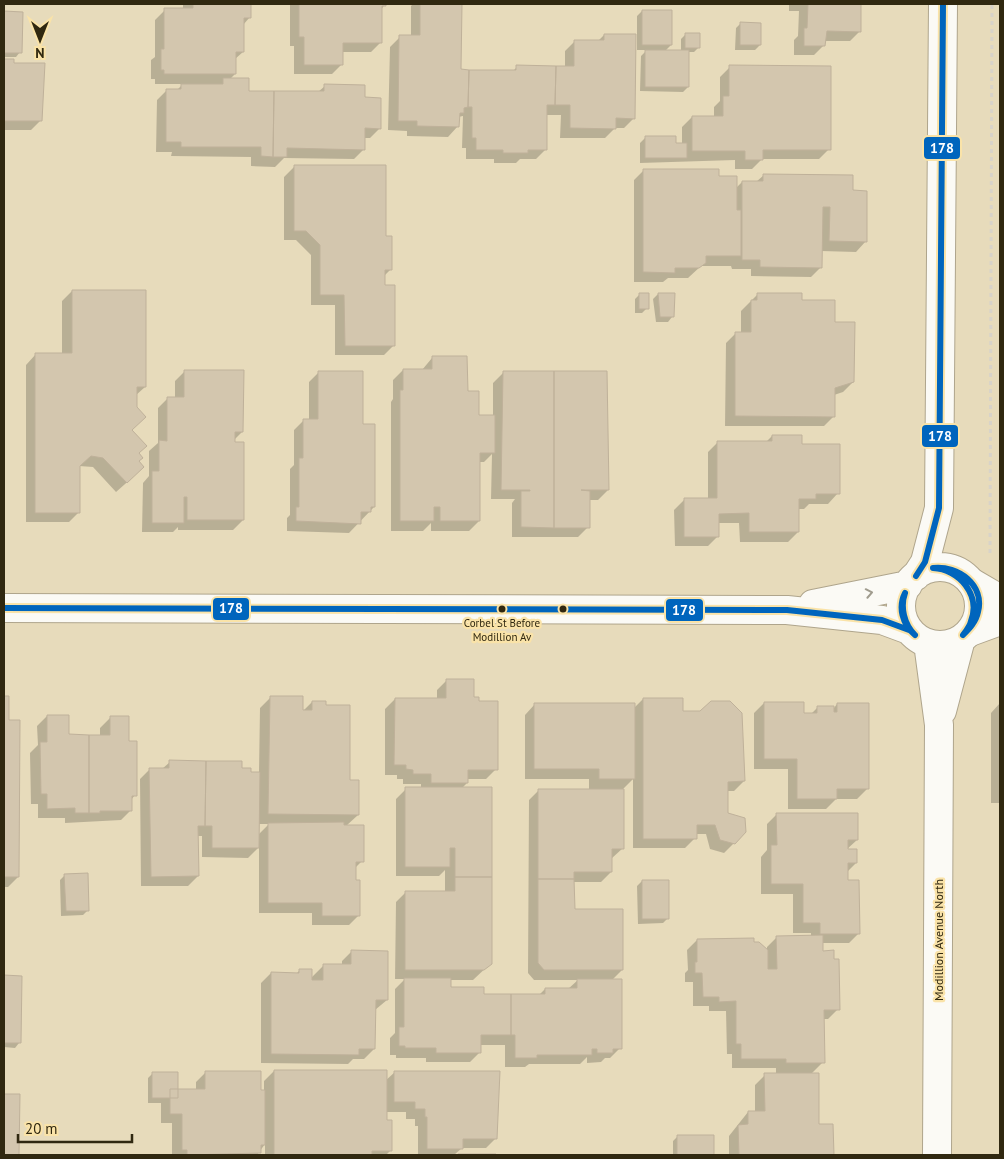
<svg xmlns="http://www.w3.org/2000/svg" width="1004" height="1159" font-family="'PT Sans',sans-serif">
  <style>
    .shadow { fill: #0003; fill-rule: evenodd }
    .building { fill: #d3c6ae; stroke: #bfb19a }
    .lines { fill: none; stroke-linecap: round; stroke-linejoin: round }
    .minor-casing { stroke: #afa58c; stroke-width: 30 }
    .tertiary-casing { stroke: #afa58c; stroke-width: 30 }
    .path { stroke: #d8d3c9; stroke-width: 3; stroke-dasharray: 4 4; stroke-linecap: butt }
    .minor { stroke: #fbfaf5; stroke-width: 28 }
    .tertiary { stroke: #fbfaf5; stroke-width: 28 }
    .bus-1-casing { stroke: #fae3a8; stroke-width: 10 }
    .bus-1 { stroke: #0065bd; stroke-width: 6 }
    .oneway { stroke: #a09c8e }
    .bus-dot { fill: #302810; stroke: #fae3a8; stroke-width: 2 }
    .labels { text-anchor: middle; dominant-baseline: central; stroke-width: 4.5; stroke-linejoin: round; paint-order: stroke }
    .bus-label { font-size: 11px; fill: #302810; stroke: #fae3a8 }
    .street-label { font-size: 12px; fill: #302810; stroke: #fae3a8 }
    .line-badge { stroke: #fae3a8; stroke-width: 2 }
    .badge-label { font-size: 14px; text-anchor: middle; font-weight: bold; fill: #fff }
  </style>
  <rect width="100%" height="100%" fill="#e7dbbb"/>
  <!-- shadow -->
  <path class="shadow" d="M183,4H250V17L243,25V52L235,59V74L230,79L247,92H318L325,86L364,99L380,128L370,138H364V149L354,159L284,158L275,167L251,166V157L171,156L172,152H156L157,100L167,90H177L183,84H155V79H151V60L155,57V20L165,10H183Z
    M290,4H385L381,10V42L371,52H342V64L332,74H294V46H290Z
    M413,4H460L459,70L512,72L517,67H565V51L575,41H598L604,35L634,118L624,128H615L605,138H560L561,115H546V149L536,159H520L516,163H494V159H466V148H462L463,116L458,117V126L448,137L407,136V131L388,130L390,47L400,37H411V6Z
    M697,4H746L745,5Z
    M789,4H860V31L850,41H825L824,45L814,55H794V40L798,36L799,11H789Z
    M642,11L671,45L665,51H681V39L685,35L699,47L694,52H688V87L683,92L640,91L641,56L647,50H637V16Z
    M4,13H21L20,52L16,57H4Z
    M741,23L760,45L755,50H735L736,28Z
    M4,60H12L41,120L31,130H4Z
    M730,67L829,149L819,159H762L752,169H735V160L640,163V143L645,138L682,145V127L692,117H714V107L720,101V77Z
    M294,167L384,237L391,269L384,276V286L394,345L384,355H335V305H311V255L296,240H284V177Z
    M644,170L717,177L736,188L742,182H756L764,175L852,192L866,241L856,252L821,251V267L811,277L751,276V269H732L731,266H701L688,278H668L663,282H634V180Z
    M72,291L145,387L135,396L131,430L137,462L133,477L116,492L93,467L79,466V512L69,522H26V365L36,354H62V301Z
    M640,294L647,308L642,313H635V299Z
    M658,294L672,317L668,322H656L653,299Z
    M758,294L800,301L834,324L853,382L843,392L834,395V416L824,426H725L726,343L736,333H741V311Z
    M432,358L467,392L478,416H493V383L503,373L608,490L598,500H588V527L578,537H512V503L515,499H491L492,454L484,462H479V521L469,531H431V523L423,531H391V402L393,399V380L403,370H422Z
    M185,371L242,432L234,440L243,520L233,530H178V527L173,532H142L143,483L149,476V451L158,443V408L168,398H175V381Z
    M319,372L361,426L374,507L349,533L287,531V518L290,515V469L294,465V430L304,420H309V382Z
    M772,436L801,445L838,493L828,504H809L804,509H798V532L788,542H740L739,523H718V536L708,546H675L674,510L684,500H708V452L718,442H766Z
    M447,680L473,698L496,769L486,779H467V783L461,789L490,964L473,980H450V989L483,995H539L545,989H568L578,980H534L528,973L529,800L539,790H589V779H525V715L535,704L633,709L643,699L682,712L744,781L734,791H727V814L734,843L724,853L710,849L706,834H695V838L685,848H633V779L623,789V848L611,859V872L601,882H573V911L622,970L612,980L620,1048L610,1058H605L601,1062L587,1063V1057L580,1064H529L525,1067H505V1045H480V1052L470,1062H426V1058H396V1055H390V1038L395,1033V989L405,979H395L396,902L406,892H445V870L439,876H396V799L406,789H421V784H403V779H397V775H385V709L395,699H437V690Z
    M4,697H8V721L18,877L8,887H4Z
    M270,698L302,712L312,702L349,781L358,815L346,826L362,861L354,869L359,915L349,925H312V913H259V847L248,858L202,857V836H197L198,876L188,886H141L140,779L150,769H162L170,762L259,773L260,708ZM258,824H269L258,835Z
    M764,703L803,714H811L817,708H834L837,704L867,789L857,799H836L826,809H788V769H754V713Z
    M1000,703V803H991V713Z
    M47,716L68,735L100,737V728L110,718L128,742L135,795L131,800V810L121,820L65,823V818H38V804H31L30,753L38,745L37,726Z
    M777,814L857,840L846,850L856,863L846,873L859,933L849,943H822V952L838,1009L828,1019H823V1062L811,1074L818,1125H832V1155H729V1136L748,1112H755V1085L765,1075L776,1074V1068H732V1054H727L726,1011H709V1006H693V982H685V973L688,970L687,950L697,940L753,943L767,951V947L777,937H811V933H793V894H761V857L767,850V824Z
    M65,875L88,910L83,915L61,916L60,880Z
    M642,881L668,918L663,923L638,924L637,886Z
    M352,951L387,1000L375,1010L374,1049L364,1059H353L348,1064L261,1063V983L271,973L296,974L300,970L311,978L324,965H342V961Z
    M4,977H20L19,1043L15,1048L4,1047Z
    M274,1071L385,1081L395,1072L496,1138L486,1148H462L454,1155H418V1126H415V1119H406V1112H385L390,1151L386,1155H265V1144L257,1155H172V1123H161V1103H148V1078L153,1073L177,1090H196V1082L206,1072L264,1091V1081Z
    M4,1095H18V1155H4Z
    M678,1136H713V1155H673V1141Z"/>
  <!-- building -->
  <path class="building" d="M193,4H251V18H244V52H236V74H164V70H161V49H164V8H193Z
    M299,4H386V6H382V43H343V65H304V37H299Z
    M420,4H462L461,69L469,70L468,107L464,108V113H460L459,127L417,126V121H398L399,35H420Z
    M808,4H861V32L827,31L825,46H804V28H807Z
    M642,10H672V45H642Z
    M4,11L23,12L22,53H4Z
    M740,22L761,23V45H740Z
    M685,33H700V48H685Z
    M604,34H636L635,119L616,118V129L570,128V105H555L556,66H574V40H604Z
    M645,50H689V87H645Z
    M4,59H14V63H45L42,121H4Z
    M516,65L556,66L555,105H547V150H528V153H503V150H476V138H472V107H468L469,70H516Z
    M729,65L831,66V150H763V160H745V151H692V116H723V96H729Z
    M223,78H249V91H274L273,157L261,156V147H181V142H166V89H181V84H223Z
    M324,84L365,85V97L381,98V129L365,128V150L287,148V157H273L274,91H324Z
    M645,136H676V143H687V158H645Z
    M294,165H386V236H392V270H385V285H395V346H345L344,295H320V245L306,231H294Z
    M643,169H719V176H737V210H741V256H706V263L699,268H675V273L643,272Z
    M763,174L853,175V190L867,191V242L829,241L830,207H823L822,268L760,267V260H742V181H763Z
    M72,290H146V387H137V407L146,417L132,430L147,446L139,453L143,458L139,461L144,467L127,483L103,458L91,456L80,466V513H35V353H72Z
    M639,293H649V309H639Z
    M658,293H675L674,317H660Z
    M757,293H802V300H835V322H855L854,382L835,388V417L735,416V332H751V300H757Z
    M432,356H467L468,391H479V415H495V453H480V521H440V507H434V521H400V390H403V369H432Z
    M184,370H244L243,432H235V442H244V520H187V497H184V523H152V471H159V440L167,441V397H184Z
    M318,371H363V424H375V507H371V512H361V524L296,521V507H299V458H303V419H318Z
    M503,371H554V528L521,527V491H530V490H501Z
    M554,371H607L609,490H581L590,491V528H554Z
    M772,435H802V444H840V494H816V499H799V532H749V513L719,514V537H684V498H717V441H772Z
    M446,679H474V697H479V701H498V770H468V783H431V774H413V770L406,769V765H394L395,698H446Z
    M4,696H9V720H20L19,877H4Z
    M270,696H303V710H312V701H326V705H350V780H359V815L268,814Z
    M643,698H683V711H700L711,701H730L742,713L745,781L728,782V813L745,818L746,832L735,844L720,840L715,825H697V839H643Z
    M764,702H804V713H817V706H834V712H837V703H869V789H837V799H797V759H764Z
    M534,703H635V779H599V769H534Z
    M47,715H69V734L89,735V813H75V808L47,809V794H41L40,742H47Z
    M110,716H129V741H137V796H132V811H100V813H89V735H110Z
    M169,760L206,761L205,826H198L199,876L151,877L149,768H169Z
    M206,761H242V768H251V772H260L259,848H212V826H205Z
    M405,787H492V877H455V848H450V867H405Z
    M538,789H624V849H612V872H574V879H538Z
    M776,813H858V840H848V849H857V863H848V880H859L860,934H820V923H803V884H771V845H777Z
    M344,822V825H364V862H356V880H360V916H322V903H268V823Z
    M88,873L89,911H66L64,874Z
    M455,877H492V964L484,970H405V891H455Z
    M538,879H574L575,909H623V970H544L538,963Z
    M642,880H669V919H642Z
    M823,935V951L834,950V959H839L840,1010H824L825,1063H786V1059H741V1044H736V1001L719,1002V997H703L702,973H695V962H697V939L754,938V942H759L768,950V969H777L776,936Z
    M351,950L388,951V1000H376L375,1049H359V1055L271,1054V972L299,973V969H312V980H323V964H351Z
    M4,975L22,976L21,1043H4Z
    M404,978H451V987H484V994H511V1035H481V1053H436V1048H405V1046H399V1027H404Z
    M577,979H622V1049H613V1053H597V1049H592V1055H537V1058H515V1035H511V994H545V988H577Z
    M274,1070H387V1120H392V1151H372V1155H274Z
    M205,1071H261V1090H265V1145H261V1153L187,1155V1150H182V1114H170V1089H205Z
    M394,1071H500L497,1139H463V1149H427V1117H425V1109H415V1102H394Z
    M152,1072H178V1098H152Z
    M764,1073H819V1124H833L834,1155H739L738,1125L748,1124V1111H765Z
    M4,1094H20L19,1155H4Z
    M677,1135H714V1155H677Z
    M458,1154H496V1155H458Z"/>
  <g class="lines">
    <!-- minor casing -->
    <g class="minor-casing">
      <path id="minor" d="M971,582L1000,599
        M970,632L1000,621"/>
    </g>
    <!-- tertiary casing -->
    <g class="tertiary-casing">
      <path id="tertiary" d="M901 606a39 39 0 1 1 78 0a39 39 0 1 1-78 0Z
        M916,576L925,562L939,508L943,4
        M813,604L908,585
        M4,608L787,610L882,620L909,630
        M928,643L939,725L937,1155
        M942,711L961,639"/>
    </g>
    <!-- path -->
    <path class="path" d="M990,553L992,4"/>
    <!-- minor -->
    <use href="#minor" class="minor"/>
    <!-- tertiary -->
    <use href="#tertiary" class="tertiary"/>
    <!-- bus-1 casing -->
    <g class="bus-1-casing">
      <path id="bus-1" d="M933,568C959,569 981,595 971,621C970,626 966,631 963,635
        M933,568C958,565 985,585 978,612C976,622 969,629 963,635
        M916,576L925,562L939,508L943,4
        M905,593C900,607 904,624 915,635
        M905,593C898,607 902,624 915,635
        M4,608L787,610L882,620L909,630"/>
    </g>
    <!-- bus-1 -->
    <use href="#bus-1" class="bus-1"/>
  </g>
  <!-- one-way arrows -->
  <defs><path id="oneway-chevron" d="M-2-3.5L2.5 0L-2 3.5" fill="none" stroke-width="1.6" stroke-linecap="round" stroke-linejoin="round" transform="scale(1.25)"/></defs>
  <use class="oneway" href="#oneway-chevron" transform="translate(869 593) rotate(-11)"/>
  <!-- markers -->
  <g class="bus-dot">
    <circle cx="502" cy="609" r="4.5"/>
    <circle cx="563" cy="609" r="4.5"/>
  </g>
  <g class="labels">
    <!-- bus labels -->
    <g class="bus-label">
      <text x="502" y="623">Corbel St Before<tspan x="502" dy="14">Modillion Av</tspan></text>
    </g>
    <!-- street labels -->
    <g class="street-label">
      <text transform="translate(938 940) rotate(-90)">Modillion Avenue North</text>
    </g>
  </g>
  <g class="line-badge">
    <rect x="923" y="136" width="38" height="24" rx="5" fill="#0065bd"/>
    <rect x="921" y="424" width="38" height="24" rx="5" fill="#0065bd"/>
    <rect x="212" y="597" width="38" height="24" rx="5" fill="#0065bd"/>
    <rect x="665" y="598" width="39" height="24" rx="5" fill="#0065bd"/>
  </g>
  <g class="badge-label">
    <text x="942" y="153">178</text>
    <text x="940" y="441">178</text>
    <text x="231" y="613">178</text>
    <text x="684" y="615">178</text>
  </g>
  <!-- border -->
  <rect width="1004" height="1159" fill="none" stroke="#302810" stroke-width="10"/>
  <!-- north arrow -->
  <g transform="translate(40 40) rotate(180)" stroke="#fae3a8" stroke-width="4" paint-order="stroke">
  <path d="M0-4L9 19L0 12L-9 19Z" fill="#302810"/>
  <text y="-8" font-size="14" font-weight="bold" text-anchor="middle" fill="#302810">N</text>
  </g>
  <!-- scale -->
  <path d="M18 1134v8h114v-8" fill="none" stroke="#302810" stroke-width="2.5"/>
  <text x="25" y="1134" font-size="15" fill="#302810" stroke="#fae3a8" stroke-width="4" paint-order="stroke">20 m</text>
</svg>
